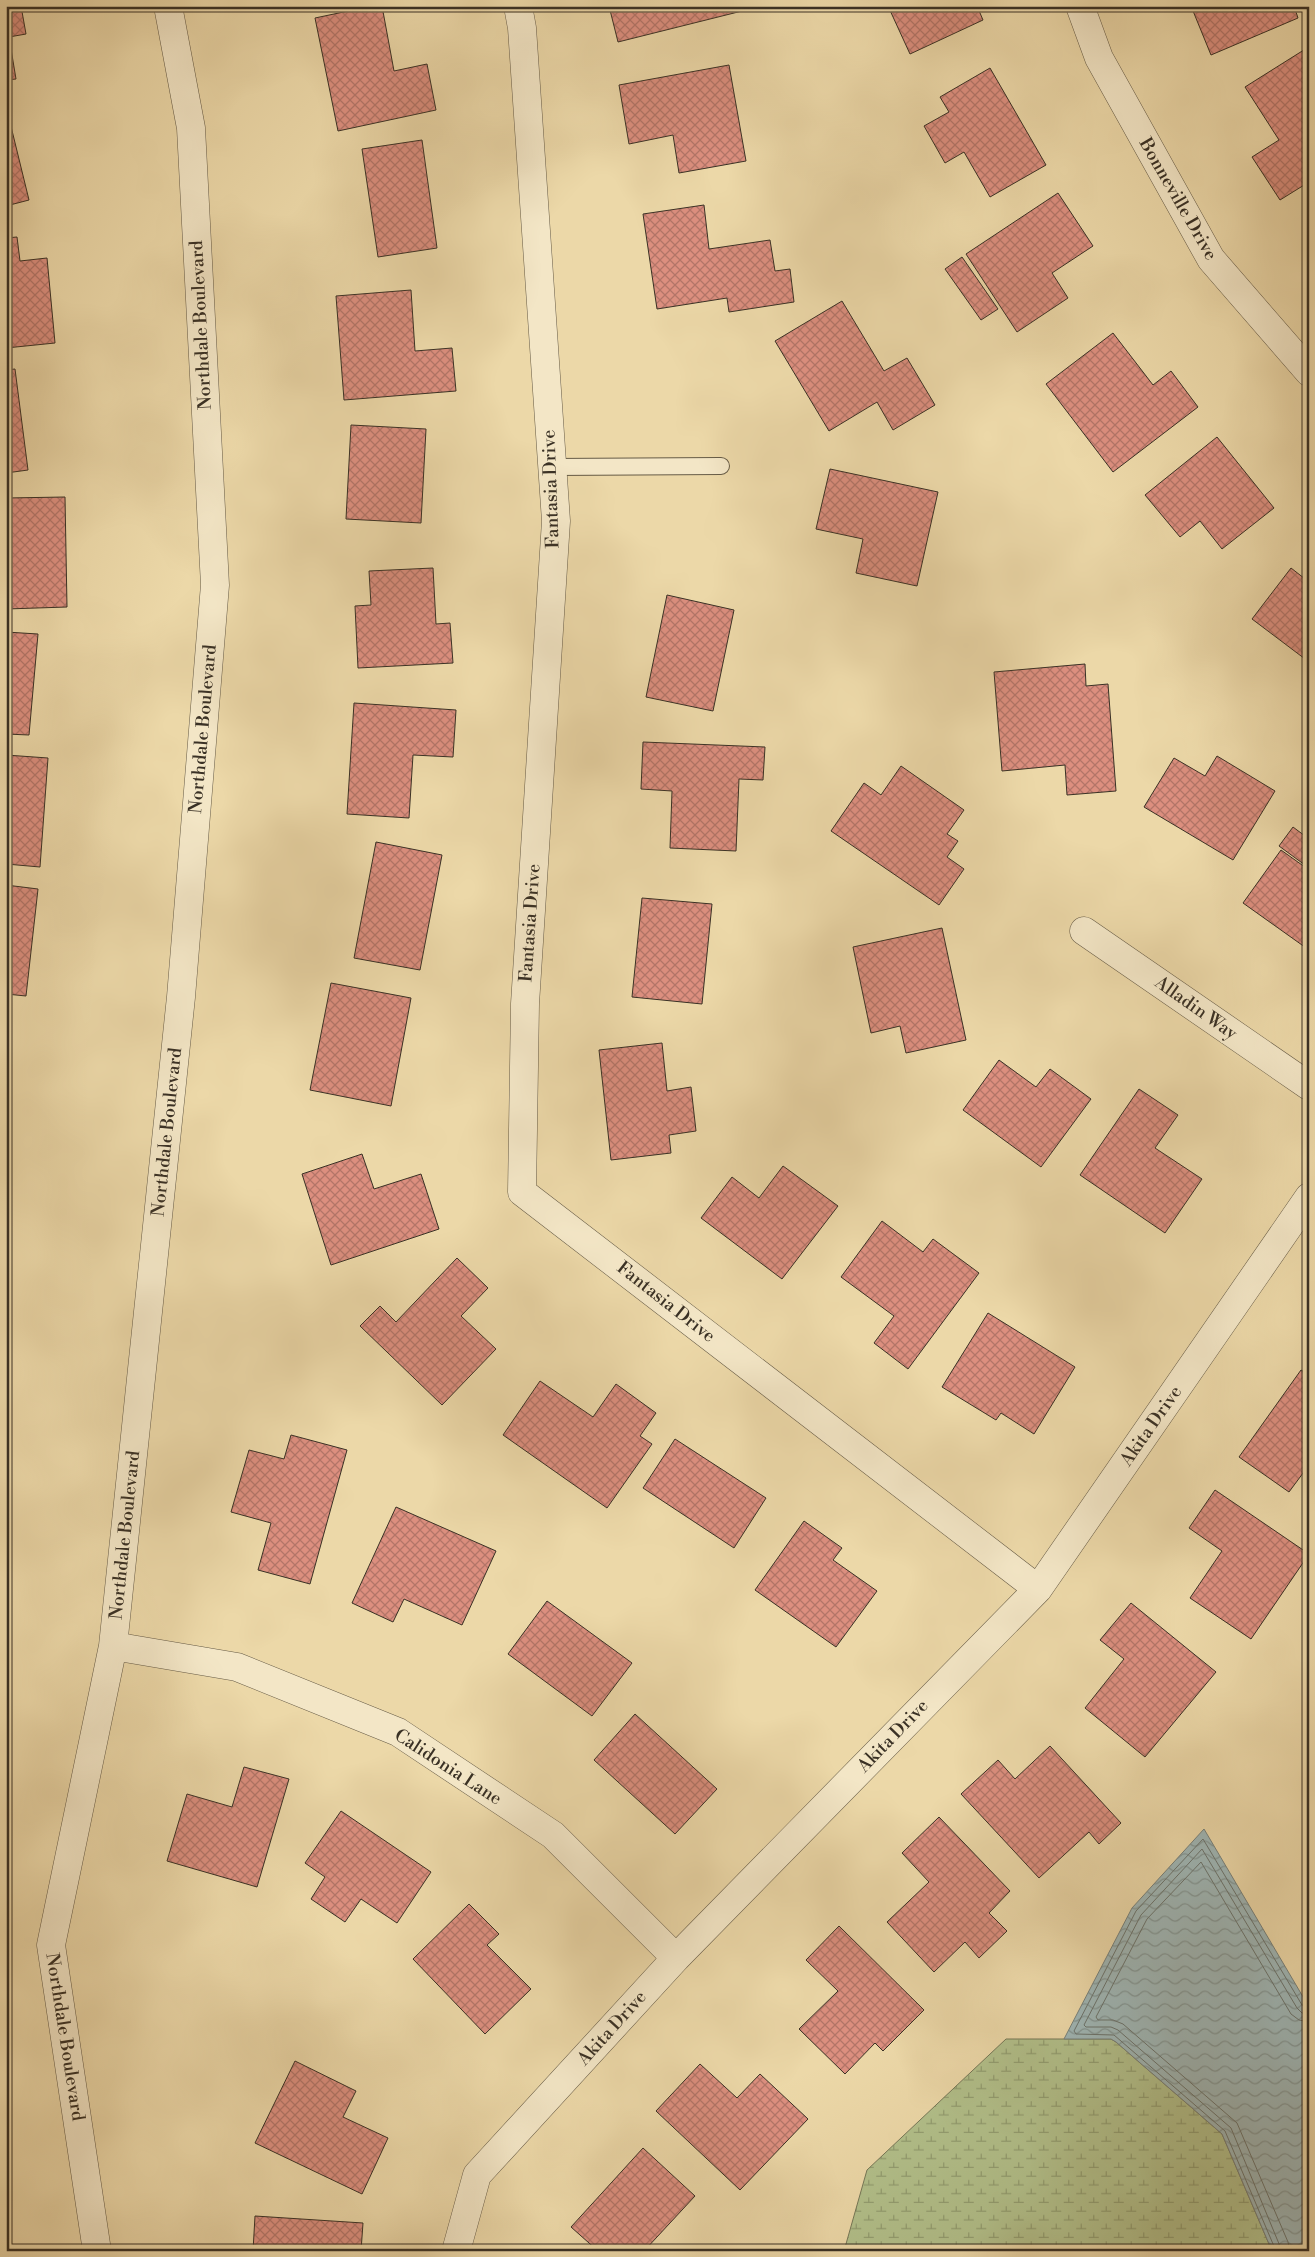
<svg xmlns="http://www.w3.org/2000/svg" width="1315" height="2257" font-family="'Libre Bodoni',serif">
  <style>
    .wetland { fill: url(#wetland-marsh); stroke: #767858 }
    .water { fill: url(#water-waves); stroke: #77817b }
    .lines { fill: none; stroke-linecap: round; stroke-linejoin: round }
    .shore { stroke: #6c746d; stroke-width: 1 }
    .building { fill: url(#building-cross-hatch); stroke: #3a3125 }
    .service-casing { stroke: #665b46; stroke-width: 18 }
    .minor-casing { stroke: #665b46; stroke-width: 29 }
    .service { stroke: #f3e6c6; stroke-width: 16 }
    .minor { stroke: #f3e6c6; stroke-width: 28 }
    .labels { text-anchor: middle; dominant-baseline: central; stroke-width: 4.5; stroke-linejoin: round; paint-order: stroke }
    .street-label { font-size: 18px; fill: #3a3125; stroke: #f3e6c6 }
  </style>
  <defs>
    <pattern id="wetland-marsh" width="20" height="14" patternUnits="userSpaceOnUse" patternTransform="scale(1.25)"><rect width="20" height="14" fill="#b2c08b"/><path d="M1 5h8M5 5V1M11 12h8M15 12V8" fill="none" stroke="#929d71"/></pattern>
    <pattern id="water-waves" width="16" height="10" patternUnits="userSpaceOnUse" patternTransform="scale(1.25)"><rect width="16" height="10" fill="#9fb6b5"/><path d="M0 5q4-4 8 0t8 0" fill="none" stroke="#839593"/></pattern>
    <pattern id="building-cross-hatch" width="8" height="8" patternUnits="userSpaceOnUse" patternTransform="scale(1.25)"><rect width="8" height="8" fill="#dc8f7f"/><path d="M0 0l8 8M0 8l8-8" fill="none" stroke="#b37568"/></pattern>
  </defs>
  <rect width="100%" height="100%" fill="#ecd8a8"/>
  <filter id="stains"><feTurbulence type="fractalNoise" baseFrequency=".004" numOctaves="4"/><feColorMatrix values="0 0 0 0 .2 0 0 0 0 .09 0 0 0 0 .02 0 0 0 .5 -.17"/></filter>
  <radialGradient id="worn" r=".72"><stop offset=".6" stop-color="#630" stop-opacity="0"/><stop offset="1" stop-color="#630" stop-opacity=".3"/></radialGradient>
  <!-- wetland -->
  <path class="wetland" d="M1006,2039H1111L1116,2042L1222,2134L1272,2251H844L867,2170Z"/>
  <!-- water -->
  <path class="water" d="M1204,1829L1309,2007V2251H1272L1222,2134L1116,2042L1111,2039H1064L1132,1908Z"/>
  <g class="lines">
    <!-- shore -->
    <path class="shore" d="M1276,2251L1225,2131L1114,2035L1076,2034L1074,2031L1136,1911L1203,1839L1302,2005L1309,2008
      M1282,2251L1231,2128L1118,2030L1111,2027H1086L1084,2025L1141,1915L1202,1849L1297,2008L1302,2013L1309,2014
      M1290,2251L1288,2242L1237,2123L1123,2024L1113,2020H1098L1096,2017L1147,1919L1201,1862L1291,2014L1299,2020L1309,2022"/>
  </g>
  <!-- building -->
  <path class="building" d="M6,6H21L26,34L9,37L16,79L6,80Z
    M372,6H382L394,71L427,64L436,110L338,131L315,18Z
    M609,6H745L746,10L618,42Z
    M888,6H977L983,20L910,54Z
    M1191,6H1294L1298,18L1211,55Z
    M1307,48L1309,51V182L1280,200L1252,157L1279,140L1245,87Z
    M729,65L746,161L679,173L673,135L629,144L619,85Z
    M990,68L1046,165L990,197L964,152L945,163L924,126L949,112L940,97Z
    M6,106L29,200L6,206Z
    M422,140L437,248L378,257L362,149Z
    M1058,193L1093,246L1052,273L1068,298L1017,332L966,254Z
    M704,205L709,249L770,240L775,271L790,269L794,302L729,312L727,298L657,309L643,214Z
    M17,237L20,261L47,258L55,343L6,348V238Z
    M962,257L998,309L981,320L945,269Z
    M411,290L415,351L452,348L456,391L344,400L336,296Z
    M842,301L884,371L907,358L935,405L893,430L877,402L829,431L775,341Z
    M1113,333L1153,385L1171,371L1198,407L1113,472L1046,384Z
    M15,369L28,470L6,473V370Z
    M351,425L426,429L421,523L346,519Z
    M1217,437L1274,508L1222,549L1200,521L1180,537L1145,495Z
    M830,469L938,492L917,586L856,573L863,539L816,529Z
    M65,497L67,607L6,609V498Z
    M433,568L436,624L450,623L453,663L358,668L355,606L371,605L369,571Z
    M1291,568L1309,582V662L1252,619Z
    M667,595L734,610L713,711L646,697Z
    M6,632L38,634L29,735L6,734Z
    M1085,664L1086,686L1108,684L1116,791L1067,795L1065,765L1002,771L994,672Z
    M354,703L456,710L453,757L413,755L409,818L347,814Z
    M643,742L765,747L763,780L739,779L736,851L670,848L672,791L641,789Z
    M6,755L48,758L40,867L6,864Z
    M1217,756L1275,791L1233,860L1144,807L1174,758L1205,776Z
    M901,766L964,810L947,834L958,841L947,857L964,869L939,905L831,831L864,783L881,795Z
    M1293,827L1309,839V868L1279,846Z
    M376,842L442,855L420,970L354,958Z
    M1281,850L1309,870V950L1243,903Z
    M6,885L38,889L26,996L6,994Z
    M642,898L712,904L702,1004L632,997Z
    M942,928L966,1040L906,1053L900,1026L871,1033L853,947Z
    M331,983L411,998L391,1106L310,1090Z
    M662,1043L667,1091L691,1087L696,1131L669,1135L671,1153L611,1160L599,1050Z
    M999,1060L1036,1087L1050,1069L1091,1099L1041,1167L963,1110Z
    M1139,1089L1178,1115L1155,1148L1202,1179L1165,1233L1080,1175Z
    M362,1154L374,1189L421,1174L439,1229L331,1265L302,1174Z
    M783,1166L838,1206L782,1279L701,1218L732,1177L759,1198Z
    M882,1221L923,1252L933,1239L979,1273L908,1369L874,1343L894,1316L841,1277Z
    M457,1258L488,1288L461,1316L496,1349L442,1405L360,1326L380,1306L396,1322Z
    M988,1313L1075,1367L1034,1434L1001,1413L996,1420L942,1387Z
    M1301,1370L1309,1375V1465L1289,1492L1239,1457Z
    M540,1381L593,1417L616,1384L656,1413L640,1436L652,1444L607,1508L503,1435Z
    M291,1435L347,1450L310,1584L258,1570L271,1523L231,1512L249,1450L284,1459Z
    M675,1439L766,1498L734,1548L643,1488Z
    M1215,1490L1309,1554L1251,1639L1190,1598L1222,1551L1189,1528Z
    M396,1507L496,1551L462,1625L404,1599L393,1622L352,1603Z
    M804,1521L842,1548L833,1560L877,1591L836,1647L755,1590Z
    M547,1601L632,1663L592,1716L508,1654Z
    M1131,1603L1216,1672L1145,1757L1085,1708L1124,1659L1100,1640Z
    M635,1714L717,1789L675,1834L594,1760Z
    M1050,1746L1121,1823L1099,1844L1089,1832L1039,1878L961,1794L998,1760L1015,1779Z
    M244,1767L289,1779L257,1887L167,1861L187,1794L232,1807Z
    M341,1811L431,1872L397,1923L361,1899L345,1922L311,1899L325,1877L305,1863Z
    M939,1817L1010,1891L989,1913L1007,1931L979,1958L965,1942L934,1972L887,1922L929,1882L902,1853Z
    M469,1904L499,1934L487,1945L531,1989L485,2034L413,1959Z
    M839,1926L924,2010L883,2051L875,2043L845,2074L799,2029L838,1991L806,1960Z
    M295,2061L356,2091L343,2117L388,2138L362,2194L255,2143Z
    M700,2064L737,2098L760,2074L808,2119L740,2190L656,2111Z
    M643,2148L695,2196L644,2251H598L571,2227Z
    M255,2216L363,2223L361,2251H253Z"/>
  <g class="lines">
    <!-- service casing -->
    <g class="service-casing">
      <path id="service" d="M552,467L721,466"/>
    </g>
    <!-- minor casing -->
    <g class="minor-casing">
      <path id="minor" d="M518,6L522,28L556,521L525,1004L522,1192L1038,1589
        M1080,6L1099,58L1211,259L1309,372
        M1084,931L1309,1086
        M113,1646L237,1667L398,1732L553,1835L676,1958
        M97,2251L51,1945L113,1646L181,997L215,585L191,128L168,6
        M456,2251L477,2175L676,1958L1038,1589L1309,1197"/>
    </g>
    <!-- service -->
    <use href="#service" class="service"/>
    <!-- minor -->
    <use href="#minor" class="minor"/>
  </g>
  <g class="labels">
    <!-- street labels -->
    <g class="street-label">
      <text transform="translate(1178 199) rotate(60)">Bonneville Drive</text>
      <text transform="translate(201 325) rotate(-93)">Northdale Boulevard</text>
      <text transform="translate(551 489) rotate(-92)">Fantasia Drive</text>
      <text transform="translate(203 729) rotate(-85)">Northdale Boulevard</text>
      <text transform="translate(530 923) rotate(-86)">Fantasia Drive</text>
      <text transform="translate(1196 1008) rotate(35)">Alladin Way</text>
      <text transform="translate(167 1132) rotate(-84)">Northdale Boulevard</text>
      <text transform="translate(666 1302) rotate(38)">Fantasia Drive</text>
      <text transform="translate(1151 1426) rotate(-55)">Akita Drive</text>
      <text transform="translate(125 1535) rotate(-84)">Northdale Boulevard</text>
      <text transform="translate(893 1736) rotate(-46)">Akita Drive</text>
      <text transform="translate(448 1767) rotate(33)">Calidonia Lane</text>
      <text transform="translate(612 2028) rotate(-48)">Akita Drive</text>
      <text transform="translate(65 2037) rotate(81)">Northdale Boulevard</text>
    </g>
  </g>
  <!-- margin -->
  <rect width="1315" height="2257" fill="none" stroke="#ecd8a8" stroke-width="25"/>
  <rect x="8" y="8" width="1300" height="2242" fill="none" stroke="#3a3125" stroke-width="2.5"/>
  <rect x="12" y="12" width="1290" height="2232" fill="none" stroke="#3a3125"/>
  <rect width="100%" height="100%" filter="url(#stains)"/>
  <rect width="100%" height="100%" fill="url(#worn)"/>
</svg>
